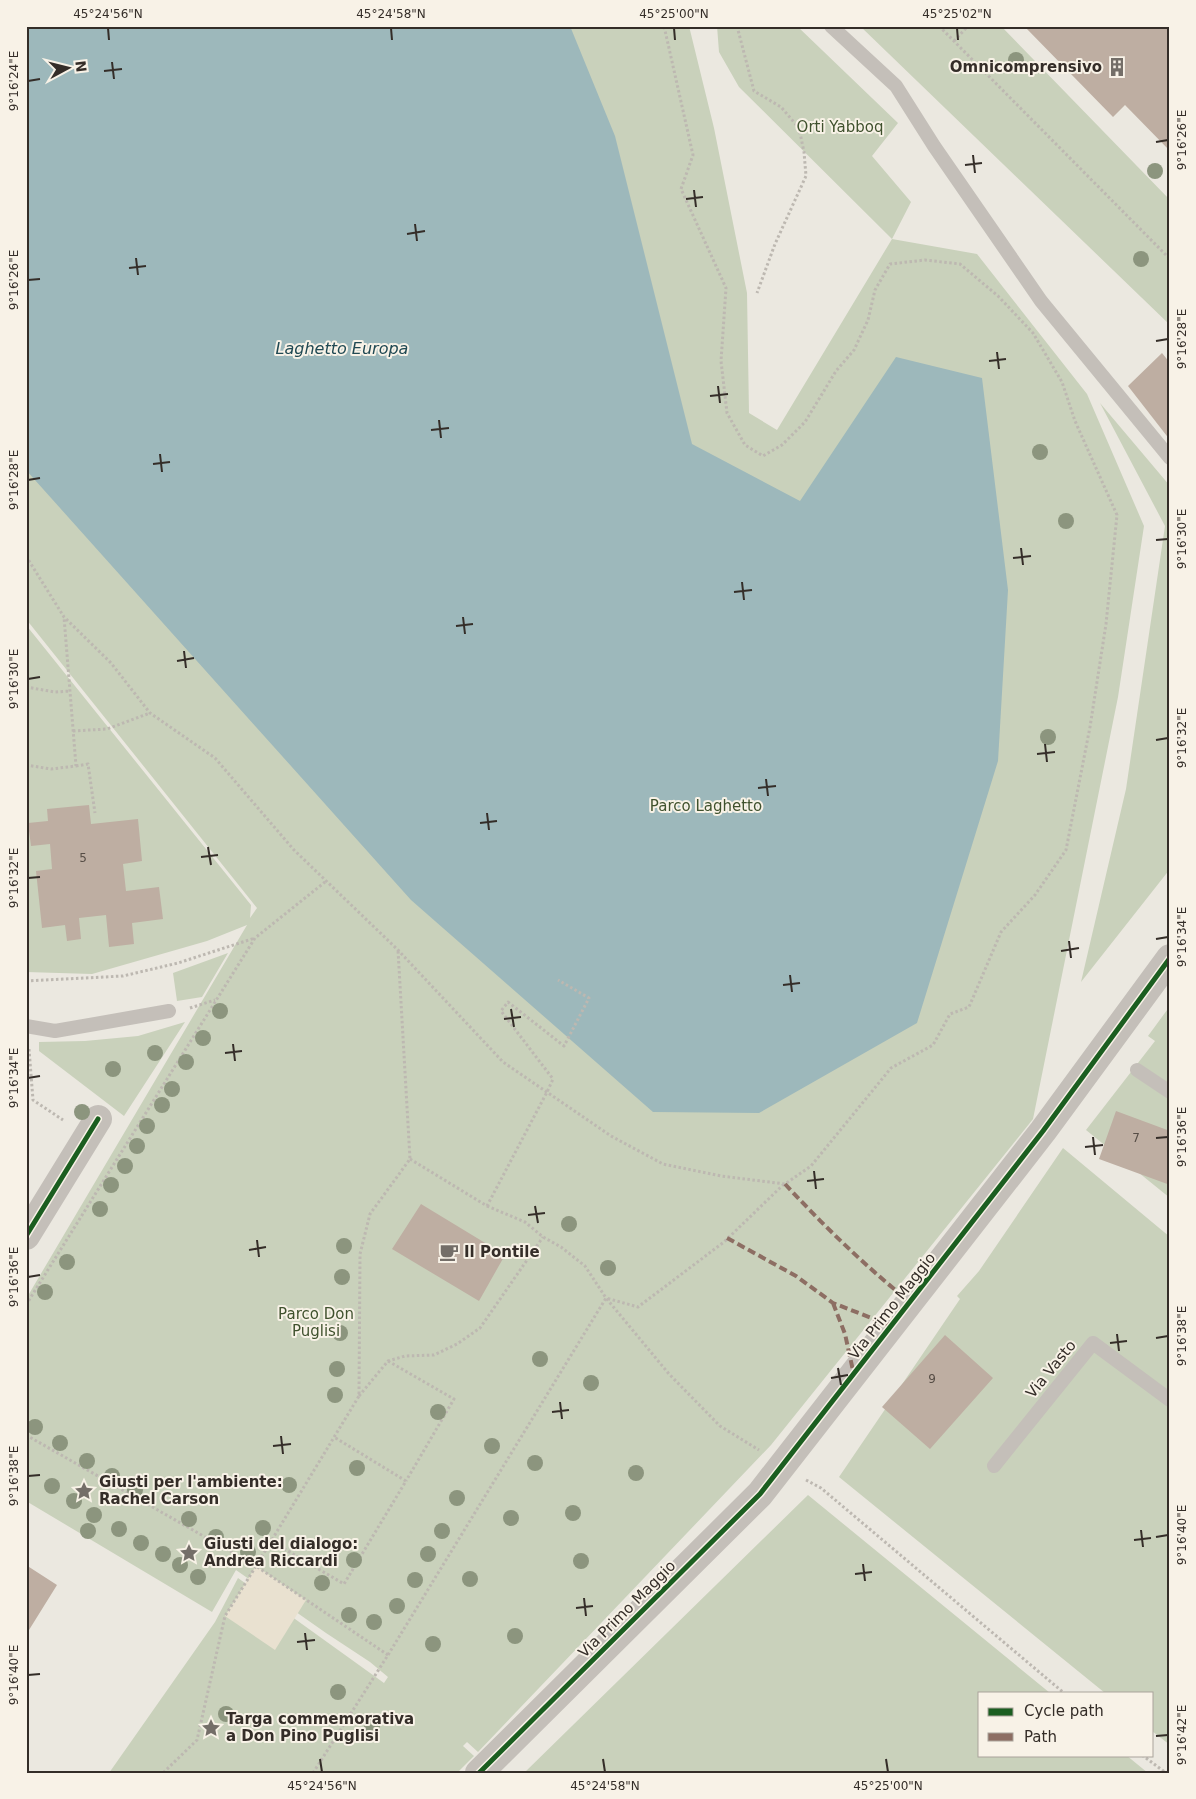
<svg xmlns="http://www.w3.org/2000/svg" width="1196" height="1799" font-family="'DejaVu Sans',sans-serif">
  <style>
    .green { fill: #c9d1bb }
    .plaza { fill: #e9e1d0 }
    .water { fill: #9db8bb }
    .building { fill: #beaea2 }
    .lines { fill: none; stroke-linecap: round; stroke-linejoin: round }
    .path { stroke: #bdb8b1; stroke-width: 3; stroke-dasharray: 2.5 2.5; stroke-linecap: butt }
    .service { stroke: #c4bfb9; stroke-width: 14 }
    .minor { stroke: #c4bfb9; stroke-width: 28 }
    .quiet { stroke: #8d6e63; stroke-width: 4; stroke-dasharray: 8 4; stroke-linecap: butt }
    .cycleway-casing { stroke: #f8f2e7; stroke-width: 8 }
    .cycleway { stroke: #1b5e20; stroke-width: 5 }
    .tree { fill: #8c957e }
    .ticks { fill: none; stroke: #342d28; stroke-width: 2 }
    .labels { text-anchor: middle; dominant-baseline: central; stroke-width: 4; stroke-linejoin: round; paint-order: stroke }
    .number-label { font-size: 12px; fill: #564d46 }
    .poi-label { font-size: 15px; font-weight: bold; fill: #342d28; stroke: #f8f2e7; text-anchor: start }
    .park-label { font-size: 15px; fill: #3f512d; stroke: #f8f2e7 }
    .street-label { font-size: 15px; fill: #342d28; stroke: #f8f2e7 }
    .water-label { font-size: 16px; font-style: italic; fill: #204953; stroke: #f8f2e7 }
    .neatline { fill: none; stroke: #342d28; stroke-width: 2 }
    .ticks-label { font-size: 12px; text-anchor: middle; fill: #342d28 }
  </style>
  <rect width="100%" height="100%" fill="#ebe8e0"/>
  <!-- green -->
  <path class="green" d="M26,26H689L714,128L747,293L749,413L777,430L892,239L739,87L719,52L717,26H797L898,123L872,156L911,202L892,239L977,254L1087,394L1144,526L1118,697L1033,1119L771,1445L478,1752L467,1742L463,1746L474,1756L457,1773H109L215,1622L238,1578L384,1683L388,1677L370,1662L326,1633L236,1570L212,1612L26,1501V1299L247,925L207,941L92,974L26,972V625L251,905L250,918L257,908L26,619Z
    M860,26H1001L1170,200V325Z
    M1100,403L1170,486V869L1081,982L1126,789L1165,526Z
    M228,953L202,997L177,1001L173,973Z
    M1170,1006V1198L1086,1130L1155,1041L1148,1036Z
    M185,1022L124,1116L39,1051V1042L85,1041L138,1036Z
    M1063,1148L1170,1237V1745L1152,1731V1693H1105L839,1477L960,1299L957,1296L979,1271Z
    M808,1495L1050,1693H980V1755H1126L1148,1773H524Z"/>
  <!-- plaza -->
  <path class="plaza" d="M256,1566L306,1600L275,1650L225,1616Z"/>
  <!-- water -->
  <path class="water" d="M26,26H570L615,136L692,444L800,501L896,357L982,378L1008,590L998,761L917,1023L759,1113L653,1112L411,900L26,470Z"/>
  <!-- building -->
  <path class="building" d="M1028,26H1170V151L1125,105L1113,117L1026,28Z
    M1162,353L1170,363V440L1128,386Z
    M89,805L91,824L138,819L142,861L123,864L126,891L159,887L163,919L132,923L134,944L109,947L106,915L79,918L81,939L67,941L65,925L42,928L36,871L52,869L50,844L31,846L28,823L48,821L47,809Z
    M1116,1111L1170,1131V1185L1099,1159Z
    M421,1204L505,1255L479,1301L392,1249Z
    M945,1335L993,1378L930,1449L882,1407Z
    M26,1565L57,1585L29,1630L26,1628Z"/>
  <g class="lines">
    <!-- path -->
    <path class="path" d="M737,26L754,91L781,107L799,128L804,152L806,176L775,244L757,293
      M939,26L1170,259
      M954,41L968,26
      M26,556L64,617L111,663L150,713L215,758L294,850L397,949L503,1062L611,1136L663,1164L721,1176L785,1184L811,1166L891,1068L933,1045L950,1014L969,1007L1001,932L1035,895L1066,850L1090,727L1106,624L1117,515L1075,421L1062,382L1033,333L998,296L960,264L925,260L890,264L875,290L868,320L854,350L836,371L805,422L782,445L763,456L745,445L727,413L721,361L726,288L681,189L693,155L664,26
      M26,687L55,692L70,691
      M73,731L107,729L150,713
      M26,765L51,769L76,766L64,617
      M76,766L88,764L95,813
      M26,981L123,976L178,963L255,938
      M190,1008L215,1000
      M29,1049L33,1100L63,1120
      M410,1159L487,1206L547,1092L553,1079L501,1011L508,1002L564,1046L589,998L558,980
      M487,1206L525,1222L543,1237L561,1247L585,1266L606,1298L669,1374L720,1426L759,1450
      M26,1305L255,938L325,882
      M388,1361L454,1399L406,1481
      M359,1396L388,1361L405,1356L434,1355L457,1344L480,1328L543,1237
      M26,1435L256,1566L225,1616L197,1740L163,1773
      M806,1480L821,1488L1064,1693
      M271,1541L344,1584L406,1481L334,1437
      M388,1655L256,1566L359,1396L360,1254L370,1214L410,1159L398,950
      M1142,1755L1166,1773
      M313,1773L388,1655L606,1298L638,1307L724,1242L784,1184"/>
    <!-- service -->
    <path class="service" d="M831,26L896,86L934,146L1041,301L1170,458
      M26,1026L55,1031L169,1011
      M1137,1070L1170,1092
      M994,1466L1093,1343L1170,1400"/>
    <!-- minor -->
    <path class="minor" d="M26,1236L98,1119
      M479,1773L760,1494L1043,1131L1170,958"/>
    <!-- quiet -->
    <path class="quiet" d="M785,1184C824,1226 865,1266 910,1302
      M727,1238L796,1276L833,1303L892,1326
      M833,1303L845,1334L854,1375"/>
    <!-- cycleway casing -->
    <g class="cycleway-casing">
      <path id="cycleway" d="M26,1236L98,1119
        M479,1773L760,1494L1043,1131L1170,958"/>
    </g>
    <!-- cycleway -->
    <use href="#cycleway" class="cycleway"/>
  </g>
  <!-- trees -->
  <g class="tree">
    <circle cx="1016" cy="60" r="8"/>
    <circle cx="1155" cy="171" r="8"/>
    <circle cx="1141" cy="259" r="8"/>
    <circle cx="1040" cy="452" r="8"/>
    <circle cx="1066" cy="521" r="8"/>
    <circle cx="1048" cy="737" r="8"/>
    <circle cx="220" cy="1011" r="8"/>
    <circle cx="203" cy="1038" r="8"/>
    <circle cx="155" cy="1053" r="8"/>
    <circle cx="186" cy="1062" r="8"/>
    <circle cx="113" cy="1069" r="8"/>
    <circle cx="172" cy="1089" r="8"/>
    <circle cx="162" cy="1105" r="8"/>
    <circle cx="82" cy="1112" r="8"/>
    <circle cx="147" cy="1126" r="8"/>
    <circle cx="137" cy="1146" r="8"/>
    <circle cx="125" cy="1166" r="8"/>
    <circle cx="111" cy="1185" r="8"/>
    <circle cx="100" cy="1209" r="8"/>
    <circle cx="569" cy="1224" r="8"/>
    <circle cx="344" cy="1246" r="8"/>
    <circle cx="67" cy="1262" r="8"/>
    <circle cx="608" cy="1268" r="8"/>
    <circle cx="342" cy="1277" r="8"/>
    <circle cx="45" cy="1292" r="8"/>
    <circle cx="340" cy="1333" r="8"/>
    <circle cx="540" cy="1359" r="8"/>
    <circle cx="337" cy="1369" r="8"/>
    <circle cx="591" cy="1383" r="8"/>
    <circle cx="335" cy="1395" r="8"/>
    <circle cx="438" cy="1412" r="8"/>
    <circle cx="35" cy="1427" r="8"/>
    <circle cx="60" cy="1443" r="8"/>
    <circle cx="492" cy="1446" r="8"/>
    <circle cx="87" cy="1461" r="8"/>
    <circle cx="535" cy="1463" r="8"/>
    <circle cx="357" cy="1468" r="8"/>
    <circle cx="636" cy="1473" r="8"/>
    <circle cx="112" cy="1476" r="8"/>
    <circle cx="289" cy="1485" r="8"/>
    <circle cx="52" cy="1486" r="8"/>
    <circle cx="135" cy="1490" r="8"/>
    <circle cx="457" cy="1498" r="8"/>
    <circle cx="74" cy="1501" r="8"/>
    <circle cx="573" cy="1513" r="8"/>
    <circle cx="94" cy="1515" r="8"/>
    <circle cx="511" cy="1518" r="8"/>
    <circle cx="189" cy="1519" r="8"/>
    <circle cx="263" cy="1528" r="8"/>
    <circle cx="119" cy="1529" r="8"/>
    <circle cx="88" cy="1531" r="8"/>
    <circle cx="442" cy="1531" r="8"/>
    <circle cx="216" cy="1537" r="8"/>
    <circle cx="141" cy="1543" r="8"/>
    <circle cx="248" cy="1552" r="8"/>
    <circle cx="163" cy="1554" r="8"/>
    <circle cx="428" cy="1554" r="8"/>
    <circle cx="354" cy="1560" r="8"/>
    <circle cx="581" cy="1561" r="8"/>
    <circle cx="180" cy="1565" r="8"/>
    <circle cx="198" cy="1577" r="8"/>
    <circle cx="470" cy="1579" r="8"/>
    <circle cx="415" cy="1580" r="8"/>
    <circle cx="322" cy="1583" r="8"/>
    <circle cx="397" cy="1606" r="8"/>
    <circle cx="349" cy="1615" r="8"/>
    <circle cx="374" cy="1622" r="8"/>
    <circle cx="515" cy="1636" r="8"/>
    <circle cx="433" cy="1644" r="8"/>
    <circle cx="338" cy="1692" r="8"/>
    <circle cx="226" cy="1714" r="8"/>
    <circle cx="372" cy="1726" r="8"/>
  </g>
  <!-- ticks -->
  <path class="ticks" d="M108,28L109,40M391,28L392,40M674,28L675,40M957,28L958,40M112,62L114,79M104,71L122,69M28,81L40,79M1156,142L1168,140M973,155L975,173M965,165L982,163M694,190L696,207M686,199L703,197M415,224L417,241M407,234L425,231M136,258L138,275M129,268L146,266M28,280L40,279M1156,341L1168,339M997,352L999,369M989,361L1006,359M718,386L720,403M710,396L728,394M439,420L441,438M431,430L449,428M160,454L162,472M153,464L170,462M28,480L40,478M1156,540L1168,539M1021,548L1023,565M1013,558L1031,556M742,582L744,600M734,592L752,590M463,617L465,634M456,626L473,624M184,651L186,668M177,661L194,658M28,679L40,677M1156,740L1168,738M1045,744L1047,762M1037,754L1055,752M766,779L768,796M758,788L776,786M487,813L489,830M480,823L497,821M208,847L211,865M201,857L218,855M28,878L40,877M1156,939L1168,937M1069,941L1071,958M1061,951L1079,948M790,975L792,992M783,985L800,983M511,1009L514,1027M504,1019L521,1017M233,1044L235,1061M225,1053L242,1051M28,1078L40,1076M1093,1137L1095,1155M1156,1138L1168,1137M1085,1147L1103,1145M814,1171L816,1189M807,1181L824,1179M535,1206L538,1223M528,1215L545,1213M257,1240L259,1257M249,1250L266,1247M28,1277L40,1275M1117,1334L1119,1351M1156,1338L1168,1336M1110,1343L1127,1341M838,1368L841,1385M831,1378L848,1375M560,1402L562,1419M552,1412L569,1410M281,1436L283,1454M273,1446L291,1444M28,1476L40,1475M1141,1530L1143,1547M1156,1537L1168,1535M1134,1540L1151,1538M863,1564L865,1581M855,1574L872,1572M584,1598L586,1616M576,1608L593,1606M305,1633L307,1650M297,1642L315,1640M28,1675L40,1674M1156,1736L1168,1735M320,1759L322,1772M603,1759L605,1772M886,1759L888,1772"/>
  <!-- icons -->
  <defs>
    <g id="building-bare" transform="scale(1.5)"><path d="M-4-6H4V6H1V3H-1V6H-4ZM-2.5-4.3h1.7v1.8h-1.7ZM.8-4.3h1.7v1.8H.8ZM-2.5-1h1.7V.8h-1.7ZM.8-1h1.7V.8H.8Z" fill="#746e68" stroke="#f8f2e7" stroke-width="2.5" paint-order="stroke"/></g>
    <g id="cafe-bare" transform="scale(1.5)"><path d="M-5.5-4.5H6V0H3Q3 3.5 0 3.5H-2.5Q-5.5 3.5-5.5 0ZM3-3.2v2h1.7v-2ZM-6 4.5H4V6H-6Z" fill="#746e68" stroke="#f8f2e7" stroke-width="2.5" paint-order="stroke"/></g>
    <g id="sight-bare" transform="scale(1.5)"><path d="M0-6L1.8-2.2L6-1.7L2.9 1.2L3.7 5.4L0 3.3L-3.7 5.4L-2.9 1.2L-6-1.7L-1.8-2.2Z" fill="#746e68" stroke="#f8f2e7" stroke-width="2.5" paint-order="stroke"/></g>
  </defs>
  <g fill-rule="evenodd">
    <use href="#building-bare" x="1117" y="67"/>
    <use href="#cafe-bare" x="449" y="1252"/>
    <use href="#sight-bare" x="84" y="1491"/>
    <use href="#sight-bare" x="189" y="1553"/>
    <use href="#sight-bare" x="211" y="1728"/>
  </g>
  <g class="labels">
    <!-- number labels -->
    <g class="number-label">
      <text x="83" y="858">5</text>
      <text x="1136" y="1138">7</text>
      <text x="932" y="1379">9</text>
    </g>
    <!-- poi labels -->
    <g class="poi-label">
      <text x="1102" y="67" text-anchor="end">Omnicomprensivo</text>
      <text x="464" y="1252">Il Pontile</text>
      <text x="99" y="1482">Giusti per l'ambiente:<tspan x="99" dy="17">Rachel Carson</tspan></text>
      <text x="204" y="1544">Giusti del dialogo:<tspan x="204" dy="17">Andrea Riccardi</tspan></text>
      <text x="226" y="1719">Targa commemorativa<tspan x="226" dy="17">a Don Pino Puglisi</tspan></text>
    </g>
    <!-- park labels -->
    <g class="park-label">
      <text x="840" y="127">Orti Yabboq</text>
      <text x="706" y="806">Parco Laghetto</text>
      <text x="316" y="1314">Parco Don<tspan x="316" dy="17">Puglisi</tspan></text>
    </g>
    <!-- street labels -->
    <g class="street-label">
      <text transform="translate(892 1306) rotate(-52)">Via Primo Maggio</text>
      <text transform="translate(1051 1369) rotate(-51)">Via Vasto</text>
      <text transform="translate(627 1609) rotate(-45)">Via Primo Maggio</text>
    </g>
    <!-- water labels -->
    <g class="water-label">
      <text x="342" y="348">Laghetto Europa</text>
    </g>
  </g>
  <!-- border -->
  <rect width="1196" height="1799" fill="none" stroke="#f8f2e7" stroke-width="55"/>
  <!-- legend -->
  <rect x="978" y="1692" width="175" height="65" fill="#f8f2e7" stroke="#aaa39b"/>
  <rect x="988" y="1708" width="25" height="8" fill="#1b5e20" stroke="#aaa39b"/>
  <text x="1024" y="1716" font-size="15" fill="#342d28">Cycle path</text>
  <rect x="988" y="1733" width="25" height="8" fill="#8d6e63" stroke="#aaa39b"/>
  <text x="1024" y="1742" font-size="15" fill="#342d28">Path</text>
  <!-- north arrow -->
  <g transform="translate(68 68) rotate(83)" stroke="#f8f2e7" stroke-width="4" paint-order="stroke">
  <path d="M0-4L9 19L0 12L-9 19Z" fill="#342d28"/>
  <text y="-8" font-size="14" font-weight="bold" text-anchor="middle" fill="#342d28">N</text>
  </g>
  <rect x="28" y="28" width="1140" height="1744" class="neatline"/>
  <g class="ticks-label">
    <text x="108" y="18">45°24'56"N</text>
    <text x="391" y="18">45°24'58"N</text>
    <text x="674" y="18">45°25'00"N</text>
    <text x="957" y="18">45°25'02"N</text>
    <text transform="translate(14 81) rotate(-90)" y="4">9°16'24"E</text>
    <text transform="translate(1182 140) rotate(-90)" y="4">9°16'26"E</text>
    <text transform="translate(14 280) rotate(-90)" y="4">9°16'26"E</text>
    <text transform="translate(1182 339) rotate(-90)" y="4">9°16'28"E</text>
    <text transform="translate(14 480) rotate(-90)" y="4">9°16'28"E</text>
    <text transform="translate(1182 539) rotate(-90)" y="4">9°16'30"E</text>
    <text transform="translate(14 679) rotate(-90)" y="4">9°16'30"E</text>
    <text transform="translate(1182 738) rotate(-90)" y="4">9°16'32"E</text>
    <text transform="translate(14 878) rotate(-90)" y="4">9°16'32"E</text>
    <text transform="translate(1182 937) rotate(-90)" y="4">9°16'34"E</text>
    <text transform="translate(14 1078) rotate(-90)" y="4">9°16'34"E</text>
    <text transform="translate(1182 1137) rotate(-90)" y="4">9°16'36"E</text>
    <text transform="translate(14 1277) rotate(-90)" y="4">9°16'36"E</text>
    <text transform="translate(1182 1336) rotate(-90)" y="4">9°16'38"E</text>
    <text transform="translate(14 1476) rotate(-90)" y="4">9°16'38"E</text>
    <text transform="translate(1182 1535) rotate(-90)" y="4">9°16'40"E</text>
    <text transform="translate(14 1675) rotate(-90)" y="4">9°16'40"E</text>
    <text transform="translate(1182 1735) rotate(-90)" y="4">9°16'42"E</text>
    <text x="322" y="1790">45°24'56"N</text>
    <text x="605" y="1790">45°24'58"N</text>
    <text x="888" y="1790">45°25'00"N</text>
  </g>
</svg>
